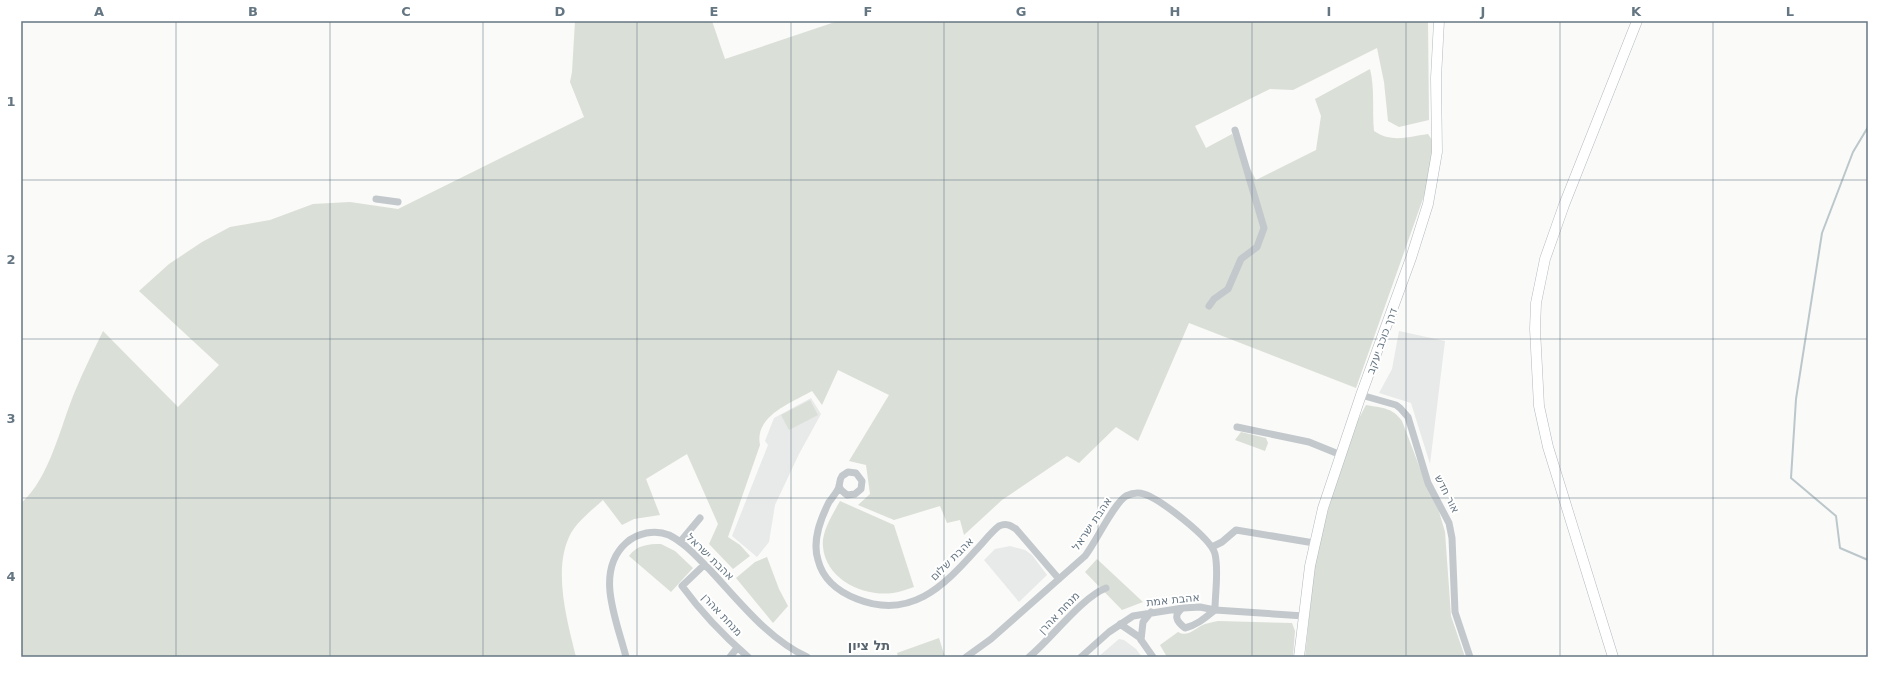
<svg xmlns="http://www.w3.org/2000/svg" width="1889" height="678" font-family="'DejaVu Sans','Noto Sans Hebrew',sans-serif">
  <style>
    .built { fill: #e8e9e9 }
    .green { fill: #dadfd7 }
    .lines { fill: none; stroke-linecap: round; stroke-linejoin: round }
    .stream { stroke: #bbc7cb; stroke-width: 2 }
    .secondary-casing { stroke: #b3babf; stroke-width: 11 }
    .street { stroke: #c3c8cc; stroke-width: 7 }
    .secondary { stroke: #fff; stroke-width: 10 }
    .grid { fill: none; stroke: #657683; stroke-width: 1; stroke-opacity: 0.55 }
    .labels { text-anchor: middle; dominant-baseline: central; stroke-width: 4; stroke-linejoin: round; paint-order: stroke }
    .street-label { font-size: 11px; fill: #657683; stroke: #fff }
    .quarter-label { font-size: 13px; font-weight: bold; fill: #57646e; stroke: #fff }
    .neatline { fill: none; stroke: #657683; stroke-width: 1.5 }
    .grid-label { font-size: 13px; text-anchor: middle; font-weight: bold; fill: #657683 }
  </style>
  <rect width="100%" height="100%" fill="#fafaf8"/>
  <!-- built -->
  <path class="built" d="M1399,331L1445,341L1430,464L1411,403L1379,393L1392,369Z
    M811,398L821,414L799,454L775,505L769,542L757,557L732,536L768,445L765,441L774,418Z
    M1010,546L1025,550L1032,555L1047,575L1019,602L984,560L995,549Z
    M1119,639L1124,640L1136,649L1142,657H1098Z"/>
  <!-- green -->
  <path class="green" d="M575,21H712L725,59L838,21H1428L1429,120L1399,127L1388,121L1384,82L1377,48L1293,90L1270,89L1195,126L1206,148L1232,134L1256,180L1316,150L1321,116L1315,99L1370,69C1375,89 1372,110 1374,131C1392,143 1407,137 1428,134L1434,143L1425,193L1356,388L1189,323L1138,441L1116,427L1079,463L1067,456L1002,500L964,535L960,520L947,523L940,506L894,520L858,505L870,494L866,465L849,461L889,395L838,370L822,405L812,391C791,403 754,416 760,445L728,537L740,545L750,556L733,569L709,544L718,524L687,454L646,479L660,515L634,519L622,525L603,500C592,510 579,520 571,533C552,568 567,620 576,657H21V503C50,479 61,423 76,389C84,369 94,350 103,331L178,407L219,365L139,291L169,264L202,242L230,227L270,220L313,204L350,202L398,209L584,117L570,82L572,72Z
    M810,400L818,415L789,430L781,415Z
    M1366,405C1382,408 1392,407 1402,421L1426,484L1438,508L1445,532L1451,616L1465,657H1305L1314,570L1320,538L1341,466L1357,422Z
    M1241,432L1266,438L1268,443L1265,451L1235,440Z
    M840,501L894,525L914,587C907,589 900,592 893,593C864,597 826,580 823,547C821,532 833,514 840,501Z
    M661,544L675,551L693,568L671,592L629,556C637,545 648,544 661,544Z
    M767,557L779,589L788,606L773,623L736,578L755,562Z
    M1097,559L1143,602L1122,610L1085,572Z
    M1218,621L1292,623L1295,631L1293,657H1167L1160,645L1178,632C1188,638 1195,628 1205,624C1209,623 1213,622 1218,621Z
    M939,638L945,657H898L897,653Z"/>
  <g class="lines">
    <!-- stream -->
    <path class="stream" d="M1868,127L1853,152L1822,233L1796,399L1791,478L1836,516L1840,548L1868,560"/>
    <!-- secondary casing -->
    <g class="secondary-casing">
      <path id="secondary" d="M1299,657L1310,566L1323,508L1361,395L1411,258L1428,204L1437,152L1436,78L1439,21
        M1613,657L1548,447L1539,406L1535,329L1536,303L1545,259L1564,205L1637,21"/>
    </g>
    <!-- street -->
    <path class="street" d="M376,199L398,202
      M1209,306L1214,299L1228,289L1241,259L1257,247L1264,228L1235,130
      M1361,395L1396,405L1400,408L1408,417L1428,483L1449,523L1452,538L1455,612L1470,657
      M1237,427L1309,442L1341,455
      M839,486L841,490L847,495L855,494L861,489L862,481L856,473L848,472L842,476C839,480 840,483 839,487C837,492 832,498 829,502C820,520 812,541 818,560C823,580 839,592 857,599C910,620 943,587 976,550C983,543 991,532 999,526C1006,523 1010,525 1016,529L1059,579
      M680,542L700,518
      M1212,547L1222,542L1236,530L1314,543
      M704,565L682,586C701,612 724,636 748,657
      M1120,624L1139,637L1153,657
      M1141,640L1143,622L1151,612
      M626,657C617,621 594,572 626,543C637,533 655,529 669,535C685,543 697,557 710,570C739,601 768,639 807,657
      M730,657L737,648
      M966,657L991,639L1085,556C1096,542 1114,503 1126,496C1132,493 1138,492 1144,494C1160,499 1211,538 1215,554C1219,571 1215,592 1215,610C1205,618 1197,625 1185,628C1176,621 1173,615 1183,608
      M1029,657C1052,638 1081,598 1106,588
      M1081,657L1109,632L1133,616L1183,608L1200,607L1215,610L1304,616"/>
    <!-- secondary -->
    <use href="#secondary" class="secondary"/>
  </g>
  <!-- grid -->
  <path class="grid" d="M176,21V657M330,21V657M483,21V657M637,21V657M791,21V657M944,21V657M1098,21V657M1252,21V657M1406,21V657M1560,21V657M1713,21V657M21,180H1868M21,339H1868M21,498H1868"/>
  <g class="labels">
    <!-- street labels -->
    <g class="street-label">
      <text transform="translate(1382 341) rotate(-70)">דרך כוכב יעקב</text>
      <text transform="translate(1447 494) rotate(63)">אור חדש</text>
      <text transform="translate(1092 524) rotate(-56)">אהבת ישראל</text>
      <text transform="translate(710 557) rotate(44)">אהבת ישראל</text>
      <text transform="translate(952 559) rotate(-45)">אהבת שלום</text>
      <text transform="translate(1173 600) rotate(-6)">אהבת אמת</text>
      <text transform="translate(1059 613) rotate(-46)">מנחת אהרן</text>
      <text transform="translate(722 615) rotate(47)">מנחת אהרן</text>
    </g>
    <!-- quarter labels -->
    <g class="quarter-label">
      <text x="869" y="645">תל ציון</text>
    </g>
  </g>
  <!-- border -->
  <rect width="1889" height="678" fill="none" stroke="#ffffff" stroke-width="44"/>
  <rect x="22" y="22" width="1845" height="634" class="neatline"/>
  <g class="grid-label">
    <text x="99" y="16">A</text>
    <text x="253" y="16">B</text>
    <text x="406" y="16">C</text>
    <text x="560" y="16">D</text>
    <text x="714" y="16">E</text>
    <text x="868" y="16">F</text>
    <text x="1021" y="16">G</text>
    <text x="1175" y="16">H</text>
    <text x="1329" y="16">I</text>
    <text x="1483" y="16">J</text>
    <text x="1636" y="16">K</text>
    <text x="1790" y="16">L</text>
    <text x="11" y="106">1</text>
    <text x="11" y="264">2</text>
    <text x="11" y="423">3</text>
    <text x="11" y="581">4</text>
  </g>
</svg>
